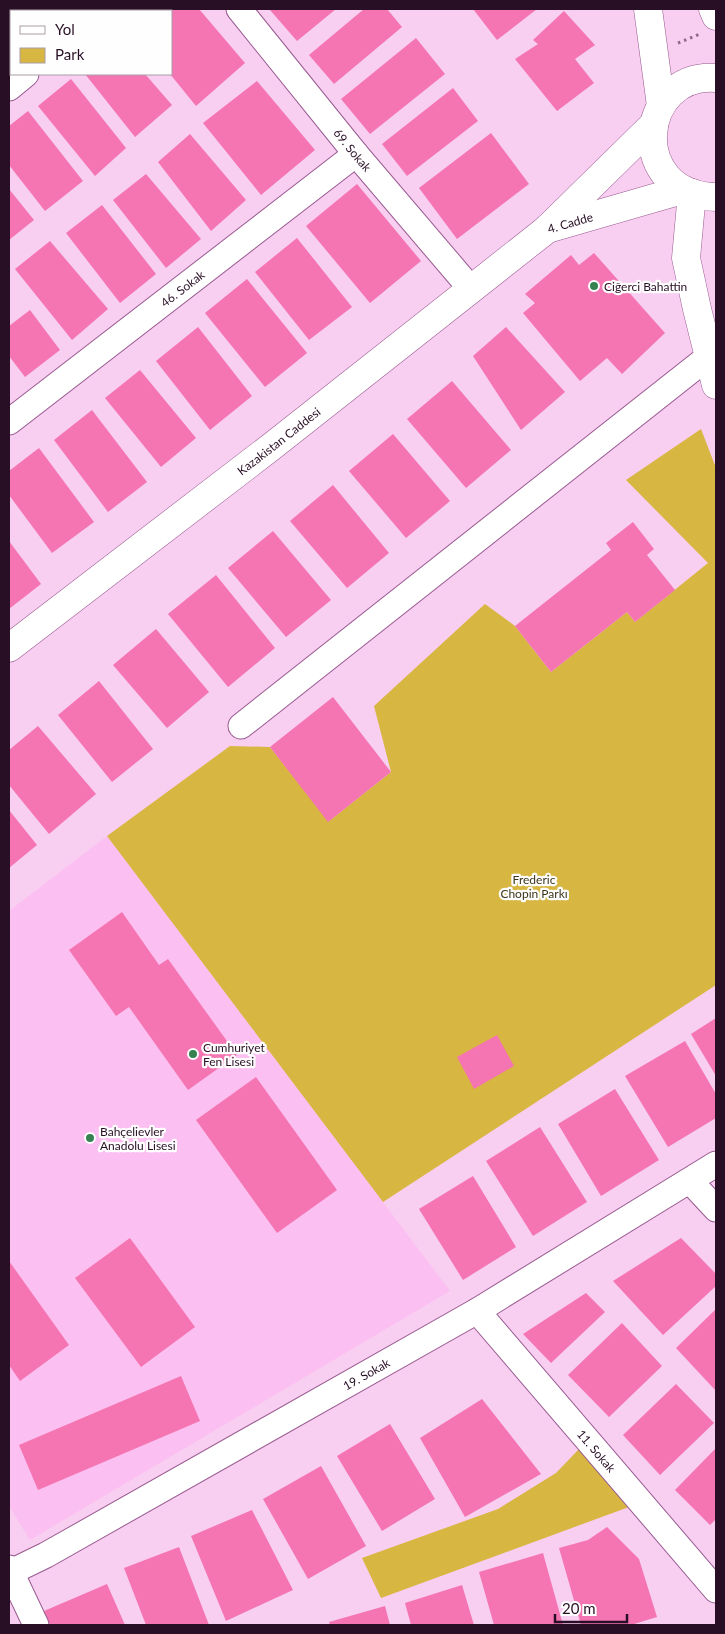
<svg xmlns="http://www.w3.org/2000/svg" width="725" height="1634" font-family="Lato,sans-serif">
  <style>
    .built { fill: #fcbff2 }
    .green { fill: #d8b642 }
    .building { fill: #f475b2 }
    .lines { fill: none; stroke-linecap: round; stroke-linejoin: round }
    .street-casing { stroke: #995a90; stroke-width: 27 }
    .secondary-casing { stroke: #995a90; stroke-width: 29 }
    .path { stroke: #8d6b88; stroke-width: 3; stroke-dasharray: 2.5 4; stroke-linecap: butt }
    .street { stroke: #fff; stroke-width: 25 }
    .secondary { stroke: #fff; stroke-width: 28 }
    .poi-dot { fill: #368150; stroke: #fefefe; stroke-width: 2 }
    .labels { text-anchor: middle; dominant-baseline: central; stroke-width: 4.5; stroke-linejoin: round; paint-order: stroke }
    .street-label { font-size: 12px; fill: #290f25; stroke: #fefefe }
    .poi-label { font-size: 12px; fill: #290f25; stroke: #fefefe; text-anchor: start }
    .park-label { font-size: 12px; fill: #3c341c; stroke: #fefefe }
  </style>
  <rect width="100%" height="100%" fill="#f8cef1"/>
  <!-- built -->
  <path class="built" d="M107,836L450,1291L30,1540L9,1506V911Z"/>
  <!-- green -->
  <path class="green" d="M701,429L716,468V985L383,1202L107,836L230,746L270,747L329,821L391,772L374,706L485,604L515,626L551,672L627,612L635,622L708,563L626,480Z
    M579,1449L629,1507L381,1598L362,1558L498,1509L556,1473Z"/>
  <!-- building -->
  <path class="building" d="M9,9H28L30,11H11V49L9,51Z
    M159,9H199L245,63L196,106L170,74H171V11H155Z
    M271,9H336L297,41L270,10Z
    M364,9H387L402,27L334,84L309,55Z
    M473,9H537L497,40Z
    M564,11L595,45L575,59L594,83L557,111L515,59L538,44L533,40Z
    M416,38L445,74L370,134L341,99Z
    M85,74H145L172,105L135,137Z
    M71,79L126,148L95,176L38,106Z
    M257,81L315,150L261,195L203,123Z
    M453,88L478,121L407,176L382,144Z
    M28,111L83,181L45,211L9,165V126Z
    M491,133L529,184L457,239L419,188Z
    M190,134L246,200L211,231L158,162Z
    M146,174L201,239L166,268L113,200Z
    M357,184L421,261L370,303L306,226Z
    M9,189L34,220L9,240Z
    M102,205L156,274L120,303L66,233Z
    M297,238L352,307L309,340L255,272Z
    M50,241L108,309L72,340L15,269Z
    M594,253L665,333L622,374L607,358L580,381L523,313L535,303L525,294L571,255L579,265Z
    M247,279L307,353L265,387L205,313Z
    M30,310L60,350L25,377L9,356V326Z
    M198,327L252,396L210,430L156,361Z
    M506,327L565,392L521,430L473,356Z
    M140,370L196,438L161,467L105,398Z
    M452,381L511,450L466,488L407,419Z
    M92,410L147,482L108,512L54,440Z
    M393,434L450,501L406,538L349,471Z
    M39,448L94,522L52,553L9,495V471Z
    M333,485L389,553L347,588L290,521Z
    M633,522L654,549L647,555L675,590L635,622L627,612L551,672L515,626L611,550L606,543Z
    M273,531L331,600L286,637L228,568Z
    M9,541L41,584L9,609Z
    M216,575L275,648L228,687L168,614Z
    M156,629L209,692L167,728L113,665Z
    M99,681L153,749L112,782L58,715Z
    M333,697L391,772L328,822L270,747Z
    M38,726L96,794L49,834L9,785V750Z
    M9,810L37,845L9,868Z
    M122,912L159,965L168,959L237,1055L188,1090L129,1007L116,1016L69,950Z
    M716,1018V1076L691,1034Z
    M497,1035L514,1066L474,1089L457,1057Z
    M685,1041L716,1094V1118L668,1147L625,1076Z
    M256,1077L337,1190L277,1233L196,1120Z
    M615,1089L659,1160L601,1196L558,1124Z
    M540,1127L587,1202L533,1236L486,1161Z
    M473,1176L516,1247L463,1280L419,1209Z
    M130,1238L195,1327L141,1367L75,1278Z
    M681,1238L716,1274V1286L663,1335L613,1281Z
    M9,1261L69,1345L20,1381L9,1365Z
    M586,1293L605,1312L551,1363L523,1334Z
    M716,1309V1391L676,1348Z
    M622,1323L662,1366L609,1417L568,1375Z
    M181,1376L200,1421L38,1490L19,1445Z
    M676,1384L714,1423L660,1475L623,1435Z
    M482,1399L541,1474L465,1517L420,1438Z
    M390,1424L435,1499L382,1531L337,1456Z
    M716,1448V1519L710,1525L675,1490Z
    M321,1466L366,1546L308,1579L263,1499Z
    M252,1510L293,1590L226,1621L191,1536Z
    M607,1527L639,1559L657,1617L631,1625H581L559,1548L588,1540Z
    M179,1547L209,1625H146L124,1568Z
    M543,1553L563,1625H494L479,1572Z
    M107,1584L125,1625H50L44,1611Z
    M462,1585L474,1625H411L405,1603Z
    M385,1606L390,1625H330L329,1622Z"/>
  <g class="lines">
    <!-- street casing -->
    <g class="street-casing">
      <g id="street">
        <path id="s1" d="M239,9L356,154L471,289"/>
        <path d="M106,11L110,9"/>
        <path d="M9,88L26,74"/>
        <path id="s2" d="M9,422L356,154"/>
        <path d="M241,726L708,357"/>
        <path d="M690,1181L716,1209"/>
        <path id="s3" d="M477,1311L716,1590"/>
        <path d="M9,1568L36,1625"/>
        <path id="s4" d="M9,1573L46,1555L477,1311L716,1164"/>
      </g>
    </g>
    <!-- secondary casing -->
    <g class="secondary-casing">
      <g id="secondary">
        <path d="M648,9L661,106"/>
        <path d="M713,9L716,16"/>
        <path d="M716,78C638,72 626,195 716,197"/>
        <path d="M692,193L686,258L697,309L716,385"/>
        <path id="s5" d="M547,229L682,190"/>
        <path id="s6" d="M9,648L271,447L546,230L654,124"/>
      </g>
    </g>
    <!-- path -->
    <path class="path" d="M678,43L700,34"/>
    <!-- street -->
    <use href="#street" class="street"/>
    <!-- secondary -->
    <use href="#secondary" class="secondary"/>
  </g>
  <!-- markers -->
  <g class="poi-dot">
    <circle cx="594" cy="286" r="5"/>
    <circle cx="193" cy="1054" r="5"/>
    <circle cx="90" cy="1138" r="5"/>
  </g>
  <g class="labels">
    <!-- street labels -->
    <g class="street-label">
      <text stroke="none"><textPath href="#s1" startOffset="181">69. Sokak</textPath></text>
      <text stroke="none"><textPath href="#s5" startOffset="24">4. Cadde</textPath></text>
      <text stroke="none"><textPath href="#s2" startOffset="219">46. Sokak</textPath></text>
      <text stroke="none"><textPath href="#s6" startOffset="340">Kazakistan Caddesi</textPath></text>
      <text stroke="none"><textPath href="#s4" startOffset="409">19. Sokak</textPath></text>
      <text stroke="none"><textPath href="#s3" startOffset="184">11. Sokak</textPath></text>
    </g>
    <!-- poi labels -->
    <g class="poi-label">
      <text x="604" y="286">Ciğerci Bahattin</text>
      <text x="203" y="1047">Cumhuriyet<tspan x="203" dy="14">Fen Lisesi</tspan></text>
      <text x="100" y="1131">Bahçelievler<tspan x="100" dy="14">Anadolu Lisesi</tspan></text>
    </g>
    <!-- park labels -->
    <g class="park-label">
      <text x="534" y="879">Frederic<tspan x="534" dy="14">Chopin Parkı</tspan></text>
    </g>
  </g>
  <!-- border -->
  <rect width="725" height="1634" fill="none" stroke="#290f25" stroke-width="20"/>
  <!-- legend -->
  <rect x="10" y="10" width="162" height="65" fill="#fefefe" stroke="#a99ea7"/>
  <rect x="20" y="26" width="25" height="8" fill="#ffffff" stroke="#a99ea7"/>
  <text x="55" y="35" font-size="15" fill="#290f25">Yol</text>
  <rect x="20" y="48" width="25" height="15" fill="#d8b642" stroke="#a99ea7"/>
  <text x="55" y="60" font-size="15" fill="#290f25">Park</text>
  <!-- scale -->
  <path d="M555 1614v8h72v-8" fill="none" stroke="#290f25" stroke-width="2.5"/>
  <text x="562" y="1614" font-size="15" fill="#290f25" stroke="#fefefe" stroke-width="4" paint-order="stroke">20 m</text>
</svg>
